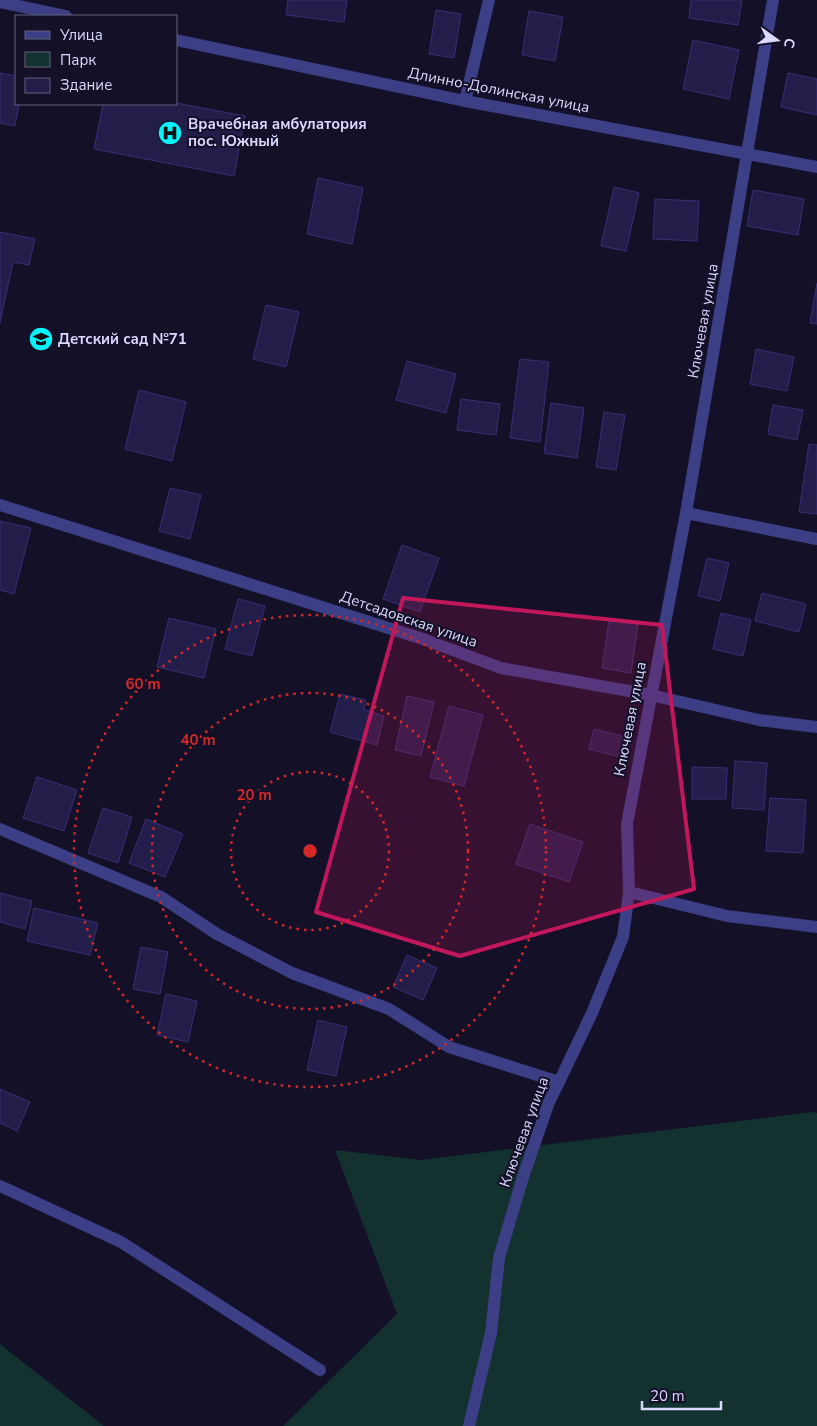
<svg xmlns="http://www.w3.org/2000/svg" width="817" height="1426" font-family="'Nunito Sans',sans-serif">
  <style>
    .green { fill: #13322f }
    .building { fill: #231d49; stroke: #382f75 }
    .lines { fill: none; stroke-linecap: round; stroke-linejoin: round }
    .service { stroke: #3c3e86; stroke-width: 12 }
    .minor { stroke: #3c3e86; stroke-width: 12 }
    .marked { fill: #c2185b; fill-opacity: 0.2; stroke: #c2185b; stroke-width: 4; stroke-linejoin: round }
    .ring { fill: none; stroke: #d62828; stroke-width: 2.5; stroke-dasharray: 2.5 5 }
    .labels { text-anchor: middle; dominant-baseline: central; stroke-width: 4; stroke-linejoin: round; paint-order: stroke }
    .street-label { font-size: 15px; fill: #dad8fe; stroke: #131028 }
    .poi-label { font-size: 15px; font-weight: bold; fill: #dad8fe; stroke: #131028; text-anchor: start }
    .centre { fill: #d62828; stroke: #131028; stroke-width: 2.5 }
    .ring-label { font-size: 15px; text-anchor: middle; font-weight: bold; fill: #d62828; stroke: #131028; stroke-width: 4; stroke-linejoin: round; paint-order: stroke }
  </style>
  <rect width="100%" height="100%" fill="#131028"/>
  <!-- green -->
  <path class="green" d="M812,1112L817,1113V1426H283L397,1314L335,1150L421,1160Z
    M0,1344L104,1426H0Z"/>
  <!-- building -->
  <path class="building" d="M288,0H347L344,22L286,15Z
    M691,0H742L738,25L689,18Z
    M436,10L461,14L454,58L429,54Z
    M529,11L563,17L555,61L522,55Z
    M693,40L739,50L729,99L683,89Z
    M0,73L16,76V104H19L15,126L0,123Z
    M788,73L817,79V115L781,107Z
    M176,103L245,116L234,176L94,149L103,104Z
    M318,178L363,188L352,244L307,234Z
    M614,187L639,193L626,251L601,246Z
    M753,190L804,199L798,235L747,226Z
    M655,199L699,201L697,241L653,239Z
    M0,232L35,239L29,265L13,262L0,323Z
    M817,283V324L810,323Z
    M266,305L299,312L286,367L253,359Z
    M756,349L794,357L787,391L750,384Z
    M520,359L549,362L540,442L510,438Z
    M407,361L456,374L446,413L396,400Z
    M139,390L186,402L172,461L125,449Z
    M461,399L500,404L496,435L457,430Z
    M551,403L584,408L577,458L544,453Z
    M773,405L803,410L797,440L768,434Z
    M604,412L625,415L616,470L596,467Z
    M809,444L817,445V514L799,512Z
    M170,488L201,495L190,539L159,531Z
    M0,521L31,528L14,594L0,590Z
    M402,545L439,558L420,612L383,599Z
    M707,558L729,563L720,601L698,596Z
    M762,593L806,604L799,632L755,621Z
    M238,599L265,606L252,656L225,649Z
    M721,613L751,620L743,656L713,649Z
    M169,618L216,629L204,678L157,667Z
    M609,620L638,624L631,673L602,668Z
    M340,694L366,700L364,710L384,716L377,745L330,732Z
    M407,696L434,702L421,756L395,750Z
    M449,706L483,715L464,786L430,777Z
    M594,729L626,737L621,757L589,749Z
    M735,761L767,763L764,810L732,808Z
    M692,767L727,768L726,799H692Z
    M37,777L77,790L64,831L23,818Z
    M770,798L806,800L803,853L766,851Z
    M103,808L132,817L118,863L88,853Z
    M146,819L183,834L165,877L129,863Z
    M530,824L583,842L569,882L516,864Z
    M0,893L32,901L25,929L0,922Z
    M34,908L98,923L90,955L27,941Z
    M141,947L168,952L160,994L133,989Z
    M407,955L437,968L423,1000L393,987Z
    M166,994L197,1001L188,1042L157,1035Z
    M318,1020L347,1027L336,1076L307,1070Z
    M0,1089L30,1102L17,1131L0,1123Z"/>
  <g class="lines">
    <!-- service -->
    <path class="service" d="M465,101L489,0
      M629,892L727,916L817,927
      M0,1186L121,1242L320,1370
      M469,1426L491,1333L499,1258L523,1177L549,1102L559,1082"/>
    <!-- minor -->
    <path class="minor" d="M0,2L66,16
      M176,40L465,101L817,167
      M0,505L423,639L501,668L651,695L759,720L817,727
      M686,513L817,539
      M0,829L161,897L217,934L292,973L389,1009L449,1047L559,1082L592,1013L623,937L629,892L627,824L686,513L773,0"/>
  </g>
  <!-- marked area -->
  <path class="marked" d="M403,598L662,625L694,889L460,956L316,912Z"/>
  <!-- distance rings -->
  <g class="ring">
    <circle cx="310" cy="851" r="79"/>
    <circle cx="310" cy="851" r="158"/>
    <circle cx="310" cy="851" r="236"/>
  </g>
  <!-- icons -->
  <defs>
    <g id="hospital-disc" transform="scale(1.25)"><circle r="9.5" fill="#07f3fc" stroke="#131028"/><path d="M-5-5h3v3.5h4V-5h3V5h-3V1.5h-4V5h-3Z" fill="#111"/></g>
    <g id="school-disc" transform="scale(1.25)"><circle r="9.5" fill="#07f3fc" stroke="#131028"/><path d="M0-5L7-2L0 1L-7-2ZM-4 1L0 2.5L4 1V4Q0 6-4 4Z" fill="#111"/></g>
  </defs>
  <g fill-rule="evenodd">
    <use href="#hospital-disc" x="170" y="133"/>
    <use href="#school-disc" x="41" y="339"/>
  </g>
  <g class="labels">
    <!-- street labels -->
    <g class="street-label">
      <text transform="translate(499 90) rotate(11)">Длинно-Долинская улица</text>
      <text transform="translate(703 321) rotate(-80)">Ключевая улица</text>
      <text transform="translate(409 619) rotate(19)">Детсадовская улица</text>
      <text transform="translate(630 719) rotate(-79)">Ключевая улица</text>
      <text transform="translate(524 1132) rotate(-70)">Ключевая улица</text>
    </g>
    <!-- poi labels -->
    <g class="poi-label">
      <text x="188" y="124">Врачебная амбулатория<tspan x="188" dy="17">пос. Южный</tspan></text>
      <text x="58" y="339">Детский сад №71</text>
    </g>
  </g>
  <circle cx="310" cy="851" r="8" class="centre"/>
  <g class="ring-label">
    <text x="143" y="689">60 m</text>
    <text x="198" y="745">40 m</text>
    <text x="254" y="800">20 m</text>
  </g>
  <!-- legend -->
  <rect x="15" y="15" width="162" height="90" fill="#131028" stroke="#63607e"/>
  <rect x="25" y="31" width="25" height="8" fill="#3c3e86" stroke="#63607e"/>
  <text x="60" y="40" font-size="15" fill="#dad8fe">Улица</text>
  <rect x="25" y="52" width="25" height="15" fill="#13322f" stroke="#63607e"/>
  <text x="60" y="65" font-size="15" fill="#dad8fe">Парк</text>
  <rect x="25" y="78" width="25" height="15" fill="#231d49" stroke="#63607e"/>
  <text x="60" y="90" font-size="15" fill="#dad8fe">Здание</text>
  <!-- north arrow -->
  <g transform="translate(777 40) rotate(104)" stroke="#131028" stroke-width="4" paint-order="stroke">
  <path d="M0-4L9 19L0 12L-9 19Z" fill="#dad8fe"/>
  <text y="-8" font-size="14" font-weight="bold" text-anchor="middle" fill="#dad8fe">С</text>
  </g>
  <!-- scale -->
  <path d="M642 1401v8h79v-8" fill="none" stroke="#dad8fe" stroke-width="2.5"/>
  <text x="650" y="1401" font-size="15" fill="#dad8fe" stroke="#131028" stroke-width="4" paint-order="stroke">20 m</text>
</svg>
